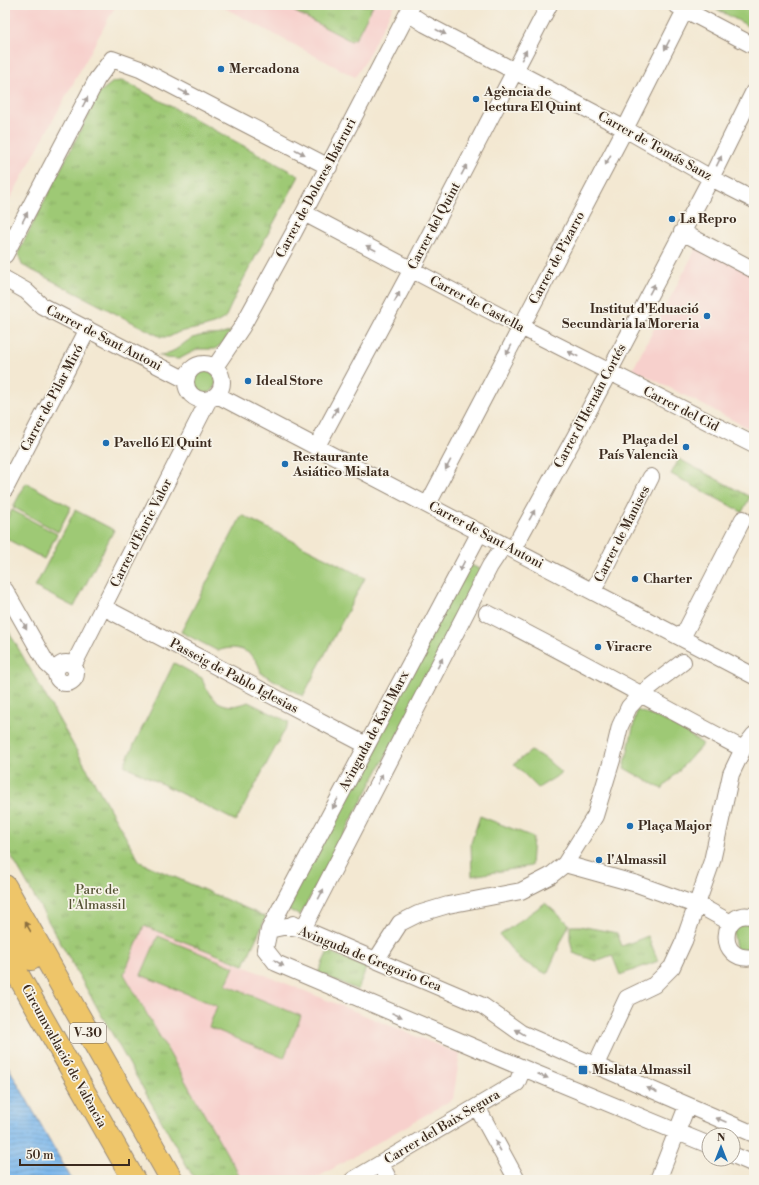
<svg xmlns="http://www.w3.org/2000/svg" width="759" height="1185" font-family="'Libre Bodoni',serif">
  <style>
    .built { fill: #f7d0cc }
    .green { fill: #9ec975; stroke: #6c7a4a }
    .park { fill: url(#park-tufts); stroke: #6c7a4a }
    .water { fill: url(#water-rules); stroke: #5a7086 }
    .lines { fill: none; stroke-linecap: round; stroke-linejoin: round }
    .minor-casing { stroke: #978978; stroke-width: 18 }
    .highway-casing { stroke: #978978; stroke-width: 24 }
    .minor { stroke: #fff; stroke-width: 16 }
    .highway { stroke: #eec569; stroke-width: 22 }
    .oneway { fill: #a79f9a }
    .oneway2 { fill: #8c7040 }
    .poi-dot { fill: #1f6fb2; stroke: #f7f3e8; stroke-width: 1.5 }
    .labels { text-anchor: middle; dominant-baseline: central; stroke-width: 3.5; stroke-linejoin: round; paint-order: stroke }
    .shield { fill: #f7f3e8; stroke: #73665b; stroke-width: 1 }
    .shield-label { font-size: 12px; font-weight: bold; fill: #3b2a1e }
    .poi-label { font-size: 13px; font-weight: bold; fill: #3b2a1e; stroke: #f7f3e8; text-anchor: start }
    .street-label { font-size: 13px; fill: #3b2a1e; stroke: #f7f3e8 }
    .park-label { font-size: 13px; fill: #545234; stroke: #f7f3e8 }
  </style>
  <defs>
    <pattern id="park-tufts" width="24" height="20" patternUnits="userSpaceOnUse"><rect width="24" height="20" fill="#9ec975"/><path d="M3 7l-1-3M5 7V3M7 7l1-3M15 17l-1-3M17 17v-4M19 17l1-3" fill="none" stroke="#82a35f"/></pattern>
    <pattern id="water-rules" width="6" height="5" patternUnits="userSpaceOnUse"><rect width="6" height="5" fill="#7ab7ed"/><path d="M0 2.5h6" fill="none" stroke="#6595bf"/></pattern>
  </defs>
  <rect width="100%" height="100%" fill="#f7f3e8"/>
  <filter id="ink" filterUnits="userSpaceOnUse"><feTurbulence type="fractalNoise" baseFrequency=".025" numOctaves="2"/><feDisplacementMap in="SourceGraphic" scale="8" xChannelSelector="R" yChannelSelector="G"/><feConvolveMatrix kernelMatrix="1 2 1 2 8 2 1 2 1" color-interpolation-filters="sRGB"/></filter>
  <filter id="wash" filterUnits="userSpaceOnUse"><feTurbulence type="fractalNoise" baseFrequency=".012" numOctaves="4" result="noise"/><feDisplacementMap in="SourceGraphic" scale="16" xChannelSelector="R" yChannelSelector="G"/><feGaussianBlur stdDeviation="0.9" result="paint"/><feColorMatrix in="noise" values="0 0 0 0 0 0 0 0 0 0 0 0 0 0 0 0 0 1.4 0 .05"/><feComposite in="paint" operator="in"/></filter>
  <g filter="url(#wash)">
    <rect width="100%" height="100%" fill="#f3e8d2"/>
    <!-- built -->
    <path class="built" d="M5,5H116L5,208Z
      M219,5H394L363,65L355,77Z
      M698,245L754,275V431L633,369Z
      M144,926L460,1054L453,1099L313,1180H242L124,974Z"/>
    <!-- green -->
    <path class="green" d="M709,5H754V29Z
      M231,331L224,342L215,349H198L179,359L166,358L159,355C162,355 166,354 168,353C179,350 185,340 196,337C208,333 219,337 231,331Z
      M192 382a12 12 0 1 1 24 0a12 12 0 1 1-24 0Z
      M26,483L71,507L58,532L13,507Z
      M12,510L57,534L44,559L5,538V522Z
      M75,510L114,530L74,607L35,587Z
      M242,515L365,578L303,696L261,673C257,652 237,643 218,651L181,632Z
      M468,564L485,571L300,916L286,908Z
      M174,663L202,678C209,701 225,712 248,702L289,722L236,821L124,765Z
      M637,710L673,724L703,744L662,789L624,768Z
      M531,751L545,758L562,773L538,788L514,764Z
      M480,816L533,837L531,866L472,876L471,843Z
      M545,903L569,924L547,974L520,960L500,935Z
      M743,923L754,925V950L736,949L733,931L735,927Z
      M158,936L234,967L226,985L301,1016L284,1058L209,1027L217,1006L141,975Z"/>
    <!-- park -->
    <path class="park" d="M282,5H373L356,38L351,41Z
      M120,81L126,82L299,176L243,280L225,318L216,323L204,327L179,332L169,337H161L22,265L18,253L100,92L113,82Z
      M679,459L750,497L742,512L671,474Z
      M5,625L140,862L266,917L244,965L144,926L124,974L242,1180H195L5,845Z
      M570,926H580L617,933L622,946L648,936L658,961L620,975L612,955L596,961L573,953L570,939Z
      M328,951L366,968L358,990L318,973Z"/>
    <!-- water -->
    <path class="water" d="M5,1061L72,1180H5Z"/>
  </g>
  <g filter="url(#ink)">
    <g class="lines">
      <!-- minor casing -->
      <g class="minor-casing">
        <path id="minor" d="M676,5L754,46
          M408,13L425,24L625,129L711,178L754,200
          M304,213L521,327L754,445
          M682,232L754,270
          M5,255L97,79L112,59L140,69L329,167
          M5,279L26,291L42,306L186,380
          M186 382a18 18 0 1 1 36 0a18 18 0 1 1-36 0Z
          M215,367L242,327L294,232L412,5
          M217,395L754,676
          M317,446L412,269L549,5
          M5,489L88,329
          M428,504L625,129L685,10
          M480,532L280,909L269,930L265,949L276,963L523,1068L709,1145
          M513,549L578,431L711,178L754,91
          M5,590L47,664L56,672
          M593,591L651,477
          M103,607L366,745
          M487,613C573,656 657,704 743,749
          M682,638L743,519
          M56 673a10 10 0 1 1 20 0a10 10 0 1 1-20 0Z
          M73,666L209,399
          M565,864L637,884L704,908L731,923
          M754,917C720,906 715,964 754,957
          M293,924L303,929L490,566L504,545
          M269,930L287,926L303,929L483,1006L521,1033L754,1134
          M380,954L400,923L418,914L448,905L521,891L550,876L565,864L595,816L612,760L620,726L629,707L641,694L659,680L683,662
          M598,1060L627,998L654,985L672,967L684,941L712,861L731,774L743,749L754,735
          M477,1107L517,1180
          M733,1155L754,1164
          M381,1164L389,1180
          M353,1180L517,1083L523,1068
          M658,1180L687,1106"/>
      </g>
      <!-- highway casing -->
      <g class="highway-casing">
        <path id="highway" d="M5,886L172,1180
          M5,920L31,959
          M5,952L134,1180"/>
      </g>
      <!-- minor -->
      <use href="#minor" class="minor"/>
      <!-- highway -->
      <use href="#highway" class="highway"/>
    </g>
    <!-- one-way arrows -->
    <defs><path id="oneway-solid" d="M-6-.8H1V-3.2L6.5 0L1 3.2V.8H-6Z"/></defs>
    <g class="oneway">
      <use href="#oneway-solid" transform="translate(441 32) rotate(27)"/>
      <use href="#oneway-solid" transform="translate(667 45) rotate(117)"/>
      <use href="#oneway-solid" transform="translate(524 55) rotate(-63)"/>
      <use href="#oneway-solid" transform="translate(184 92) rotate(28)"/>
      <use href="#oneway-solid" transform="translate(85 102) rotate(-62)"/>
      <use href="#oneway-solid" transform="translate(300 152) rotate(27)"/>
      <use href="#oneway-solid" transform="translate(608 160) rotate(118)"/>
      <use href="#oneway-solid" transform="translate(719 161) rotate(-64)"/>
      <use href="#oneway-solid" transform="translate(464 170) rotate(-62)"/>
      <use href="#oneway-solid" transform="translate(25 217) rotate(-63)"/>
      <use href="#oneway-solid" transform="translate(371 248) rotate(-153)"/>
      <use href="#oneway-solid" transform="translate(652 289) rotate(-62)"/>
      <use href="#oneway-solid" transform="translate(397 297) rotate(-62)"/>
      <use href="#oneway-solid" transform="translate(509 350) rotate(118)"/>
      <use href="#oneway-solid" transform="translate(573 354) rotate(-153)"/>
      <use href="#oneway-solid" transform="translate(335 412) rotate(-62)"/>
      <use href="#oneway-solid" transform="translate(448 465) rotate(118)"/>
      <use href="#oneway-solid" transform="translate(532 515) rotate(-61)"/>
      <use href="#oneway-solid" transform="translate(462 566) rotate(118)"/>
      <use href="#oneway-solid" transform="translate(24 624) rotate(60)"/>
      <use href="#oneway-solid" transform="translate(440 663) rotate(-63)"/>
      <use href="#oneway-solid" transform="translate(380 779) rotate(-63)"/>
      <use href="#oneway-solid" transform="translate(335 804) rotate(118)"/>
      <use href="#oneway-solid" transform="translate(321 894) rotate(-63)"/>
      <use href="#oneway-solid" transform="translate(279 963) rotate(32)"/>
      <use href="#oneway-solid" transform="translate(397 1015) rotate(23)"/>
      <use href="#oneway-solid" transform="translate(520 1032) rotate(-149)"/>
      <use href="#oneway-solid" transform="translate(543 1076) rotate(23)"/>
      <use href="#oneway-solid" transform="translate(652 1090) rotate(-156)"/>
      <use href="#oneway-solid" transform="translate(721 1120) rotate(-157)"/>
      <use href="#oneway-solid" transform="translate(498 1146) rotate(-119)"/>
    </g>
    <use class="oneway2" href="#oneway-solid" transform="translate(28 927) rotate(-120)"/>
  </g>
  <!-- markers -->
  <g class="poi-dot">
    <circle cx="221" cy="69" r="4"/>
    <circle cx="476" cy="99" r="4"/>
    <circle cx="672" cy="219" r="4"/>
    <circle cx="707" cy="316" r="4"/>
    <circle cx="248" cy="381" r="4"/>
    <circle cx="106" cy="443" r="4"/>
    <circle cx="686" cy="447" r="4"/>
    <circle cx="285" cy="464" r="4"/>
    <circle cx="635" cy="579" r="4"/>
    <circle cx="598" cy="647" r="4"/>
    <circle cx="630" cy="826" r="4"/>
    <circle cx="599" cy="860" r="4"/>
    <rect x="578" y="1065" width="10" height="10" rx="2"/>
  </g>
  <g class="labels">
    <!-- shield labels -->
    <rect class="shield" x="70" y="1023" width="36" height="20" rx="3"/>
    <g class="shield-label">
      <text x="88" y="1033">V-30</text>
    </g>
    <!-- poi labels -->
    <g class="poi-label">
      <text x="229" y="69">Mercadona</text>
      <text x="484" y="92">Agència de<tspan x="484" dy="15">lectura El Quint</tspan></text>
      <text x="680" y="219">La Repro</text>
      <text x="699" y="309" text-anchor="end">Institut d'Eduació<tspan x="699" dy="15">Secundària la Moreria</tspan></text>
      <text x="256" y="381">Ideal Store</text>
      <text x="678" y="440" text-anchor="end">Plaça del<tspan x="678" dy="15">País Valencià</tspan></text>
      <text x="114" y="443">Pavelló El Quint</text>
      <text x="293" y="457">Restaurante<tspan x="293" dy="15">Asiático Mislata</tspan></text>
      <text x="643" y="579">Charter</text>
      <text x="606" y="647">Viracre</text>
      <text x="638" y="826">Plaça Major</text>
      <text x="607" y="860">l'Almassil</text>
      <text x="592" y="1070">Mislata Almassil</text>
    </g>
    <!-- street labels -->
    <g class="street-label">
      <text transform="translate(655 146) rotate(29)">Carrer de Tomás Sanz</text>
      <text transform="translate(316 188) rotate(-62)">Carrer de Dolores Ibárruri</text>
      <text transform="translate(434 226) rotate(-62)">Carrer del Quint</text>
      <text transform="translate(557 258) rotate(-62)">Carrer de Pizarro</text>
      <text transform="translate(477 304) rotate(28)">Carrer de Castella</text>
      <text transform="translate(104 338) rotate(27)">Carrer de Sant Antoni</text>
      <text transform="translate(52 398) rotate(-62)">Carrer de Pilar Miró</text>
      <text transform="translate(590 406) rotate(-62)">Carrer d'Hernán Cortés</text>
      <text transform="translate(681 409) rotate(27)">Carrer del Cid</text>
      <text transform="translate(141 533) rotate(-63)">Carrer d'Enric Valor</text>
      <text transform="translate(622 534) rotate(-63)">Carrer de Manises</text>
      <text transform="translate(486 535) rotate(28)">Carrer de Sant Antoni</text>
      <text transform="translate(234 676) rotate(28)">Passeig de Pablo Iglesias</text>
      <text transform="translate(374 731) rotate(-62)">Avinguda de Karl Marx</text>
      <text transform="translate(370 959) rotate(22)">Avinguda de Gregorio Gea</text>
      <text transform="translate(64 1056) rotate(61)">Circumval·lació de València</text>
      <text transform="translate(442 1127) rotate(-31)">Carrer del Baix Segura</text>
    </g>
    <!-- park labels -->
    <g class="park-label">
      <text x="97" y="890">Parc de<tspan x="97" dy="15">l'Almassil</tspan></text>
    </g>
  </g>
  <!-- margin -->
  <rect width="759" height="1185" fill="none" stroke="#f7f3e8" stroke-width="20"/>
  <!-- north arrow -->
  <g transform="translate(721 1147)"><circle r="19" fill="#f7f3e8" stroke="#aca397"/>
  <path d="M0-3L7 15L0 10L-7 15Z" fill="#1f6fb2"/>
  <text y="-6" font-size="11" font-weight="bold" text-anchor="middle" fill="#3b2a1e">N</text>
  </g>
  <!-- scale -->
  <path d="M20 1159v6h109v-6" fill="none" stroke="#3b2a1e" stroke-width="2"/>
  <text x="26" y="1159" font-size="12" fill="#3b2a1e" stroke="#f7f3e8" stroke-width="3" paint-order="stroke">50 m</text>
</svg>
